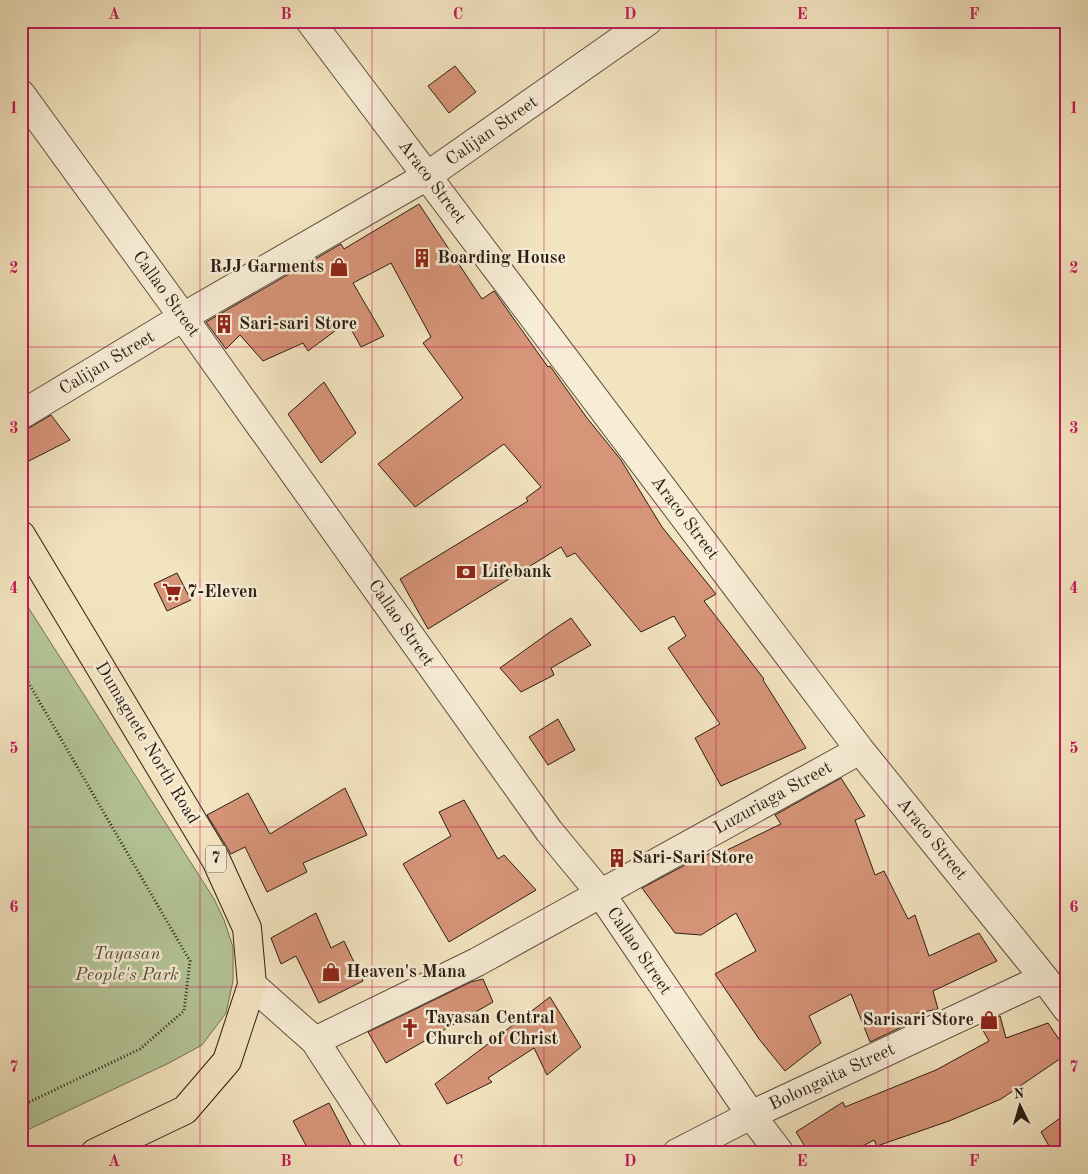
<svg xmlns="http://www.w3.org/2000/svg" width="1088" height="1174" font-family="'Old Standard TT',serif">
  <style>
    .green { fill: #b4c597; stroke: #707156 }
    .building { fill: #d69478; stroke: #2b1d14 }
    .lines { fill: none; stroke-linecap: round; stroke-linejoin: round }
    .minor-casing { stroke: #5d4f3f; stroke-width: 30 }
    .highway-casing { stroke: #2b1d14; stroke-width: 30 }
    .path { stroke: #2b1d14; stroke-width: 3; stroke-dasharray: 1 2.5; stroke-linecap: butt }
    .minor { stroke: #f7edd6; stroke-width: 28 }
    .highway { stroke: #f3e4c0; stroke-width: 28 }
    .grid { fill: none; stroke: #c2185b; stroke-width: 1; stroke-opacity: 0.55 }
    .labels { text-anchor: middle; dominant-baseline: central; stroke-width: 5; stroke-linejoin: round; paint-order: stroke }
    .shield { fill: #f7edd6; stroke: #685b4e; stroke-width: 1 }
    .shield-label { font-size: 16px; font-weight: bold; fill: #2b1d14 }
    .street-label { font-size: 18px; fill: #2b1d14; stroke: #f7edd6 }
    .poi-label { font-size: 18px; font-weight: bold; fill: #2b1d14; stroke: #f7edd6; text-anchor: start }
    .park-label { font-size: 18px; font-style: italic; fill: #544f3b; stroke: #f7edd6 }
    .neatline { fill: none; stroke: #c2185b; stroke-width: 2 }
    .grid-label { font-size: 16px; text-anchor: middle; font-weight: bold; fill: #c2185b }
  </style>
  <rect width="100%" height="100%" fill="#f3e4c0"/>
  <filter id="stains"><feTurbulence type="fractalNoise" baseFrequency=".004" numOctaves="4"/><feColorMatrix values="0 0 0 0 .2 0 0 0 0 .09 0 0 0 0 .02 0 0 0 .5 -.17"/></filter>
  <radialGradient id="worn" r=".72"><stop offset=".6" stop-color="#630" stop-opacity="0"/><stop offset="1" stop-color="#630" stop-opacity=".3"/></radialGradient>
  <!-- green -->
  <path class="green" d="M21,596L214,899L224,920L233,947V981L226,1013L202,1045L169,1063L21,1133Z"/>
  <!-- building -->
  <path class="building" d="M455,66L476,92L449,113L428,86Z
    M419,204L482,299L494,291L548,367L550,366L587,418L621,460L662,527L716,594L704,601L764,679L763,680L806,748L721,786L695,738L720,724L668,648L686,636L674,616L641,632L575,553L567,557L561,547L428,629L400,579L528,501L526,498L541,487L504,444L415,507L378,464L463,398L423,343L431,337L391,263L353,283L384,336L361,347L347,322L308,351L303,343L263,361L240,335L226,349L206,322L341,244L344,249Z
    M324,382L356,433L321,463L288,414Z
    M51,415L70,440L21,465V431L29,428Z
    M177,573L191,600L167,611L154,584Z
    M571,618L591,645L551,668L554,675L521,692L500,668L550,632Z
    M558,719L575,750L548,765L529,737Z
    M841,778L865,816L855,820L875,875L884,871L908,919L915,915L929,956L979,933L997,961L933,991L938,1009L903,1016L908,1024L870,1042L851,994L809,1016L821,1043L785,1071L759,1039L715,974L756,951L736,913L701,935L675,933L642,888L685,865L721,848L723,852L781,824L775,815Z
    M345,788L367,835L303,863L307,872L267,892L245,847L231,854L207,815L248,793L270,834Z
    M464,800L498,859L504,855L536,890L449,942L403,864L451,836L439,812Z
    M316,913L331,948L344,941L363,981L319,1003L296,956L281,964L271,938Z
    M483,979L493,1002L386,1063L368,1032L471,982Z
    M550,997L581,1047L547,1075L534,1048L488,1078L492,1082L447,1104L435,1084Z
    M1000,1016L1006,1038L1048,1023L1067,1051V1054L1001,1099L949,1121L877,1146L874,1140L850,1153H809L796,1132L843,1102L845,1107L936,1070L989,1041L980,1025Z
    M329,1103L352,1147L341,1153H310L293,1121Z
    M1067,1113V1153H1053L1041,1132Z"/>
  <g class="lines">
    <!-- minor casing -->
    <g class="minor-casing">
      <path id="minor" d="M310,21L860,750L1044,978L1067,1009
        M21,94L183,317L549,831L601,894L751,1115L780,1153
        M21,415L183,317L427,176L648,21
        M252,985L315,1041L388,1153
        M315,1041L477,962L860,750
        M677,1153L751,1115L1044,978"/>
    </g>
    <!-- highway casing -->
    <g class="highway-casing">
      <path id="highway" d="M21,535L216,860L247,928L252,985L227,1061L185,1110L95,1153"/>
    </g>
    <!-- path -->
    <path class="path" d="M21,670L190,961L184,1011L140,1049L21,1106"/>
    <!-- minor -->
    <use href="#minor" class="minor"/>
    <!-- highway -->
    <use href="#highway" class="highway"/>
  </g>
  <!-- grid -->
  <path class="grid" d="M200,21V1153M372,21V1153M544,21V1153M716,21V1153M888,21V1153M21,187H1067M21,347H1067M21,507H1067M21,667H1067M21,827H1067M21,987H1067"/>
  <!-- icons -->
  <defs>
    <g id="building-bare" transform="scale(1.5)"><path d="M-4-6H4V6H1V3H-1V6H-4ZM-2.5-4.3h1.7v1.8h-1.7ZM.8-4.3h1.7v1.8H.8ZM-2.5-1h1.7V.8h-1.7ZM.8-1h1.7V.8H.8Z" fill="#8f2418" stroke="#f7edd6" stroke-width="2.5" paint-order="stroke"/></g>
    <g id="shop-bare" transform="scale(1.5)"><path d="M-5-2.5h2.3a2.7 3.5 0 0 1 5.4 0H5L5.5 6h-11ZM-1.5-2.5h3a1.5 2.3 0 0 0-3 0Z" fill="#8f2418" stroke="#f7edd6" stroke-width="2.5" paint-order="stroke"/></g>
    <g id="bank-bare" transform="scale(1.5)"><path d="M-6-4H6V4H-6ZM0-2.3a2.3 2.3 0 1 0 0 4.6a2.3 2.3 0 1 0 0-4.6Z" fill="#8f2418" stroke="#f7edd6" stroke-width="2.5" paint-order="stroke"/></g>
    <g id="supermarket-bare" transform="scale(1.5)"><path d="M-6-5.5h2.5l.6 2H6L4.5 2H-2.5L-4.4-4H-6ZM-1.5 3.2a1.3 1.3 0 1 0 .1 0ZM3 3.2a1.3 1.3 0 1 0 .1 0Z" fill="#8f2418" stroke="#f7edd6" stroke-width="2.5" paint-order="stroke"/></g>
    <g id="church-bare" transform="scale(1.5)"><path d="M-1.2-6h2.4v3.5h3.3v2.4h-3.3V6h-2.4V-.1h-3.3v-2.4h3.3Z" fill="#8f2418" stroke="#f7edd6" stroke-width="2.5" paint-order="stroke"/></g>
  </defs>
  <g fill-rule="evenodd">
    <use href="#building-bare" x="422" y="258"/>
    <use href="#shop-bare" x="339" y="267"/>
    <use href="#building-bare" x="224" y="324"/>
    <use href="#bank-bare" x="466" y="572"/>
    <use href="#supermarket-bare" x="172" y="592"/>
    <use href="#building-bare" x="617" y="858"/>
    <use href="#shop-bare" x="331" y="972"/>
    <use href="#shop-bare" x="989" y="1020"/>
    <use href="#church-bare" x="410" y="1028"/>
  </g>
  <g class="labels">
    <!-- shield labels -->
    <rect class="shield" x="206" y="845.5" width="20" height="27" rx="4"/>
    <g class="shield-label">
      <text x="216" y="859">7</text>
    </g>
    <!-- street labels -->
    <g class="street-label">
      <text transform="translate(492 131) rotate(-35)">Calijan Street</text>
      <text transform="translate(432 182) rotate(53)">Araco Street</text>
      <text transform="translate(166 294) rotate(54)">Callao Street</text>
      <text transform="translate(107 363) rotate(-31)">Calijan Street</text>
      <text transform="translate(685 518) rotate(53)">Araco Street</text>
      <text transform="translate(401 623) rotate(55)">Callao Street</text>
      <text transform="translate(147 743) rotate(59)">Dumaguete North Road</text>
      <text transform="translate(773 798) rotate(-29)">Luzuriaga Street</text>
      <text transform="translate(932 839) rotate(51)">Araco Street</text>
      <text transform="translate(639 951) rotate(56)">Callao Street</text>
      <text transform="translate(832 1077) rotate(-25)">Bolongaita Street</text>
    </g>
    <!-- poi labels -->
    <g class="poi-label">
      <text x="437" y="258">Boarding House</text>
      <text x="324" y="267" text-anchor="end">RJJ Garments</text>
      <text x="239" y="324">Sari-sari Store</text>
      <text x="481" y="572">Lifebank</text>
      <text x="187" y="592">7-Eleven</text>
      <text x="632" y="858">Sari-Sari Store</text>
      <text x="346" y="972">Heaven's Mana</text>
      <text x="425" y="1018">Tayasan Central<tspan x="425" dy="21">Church of Christ</tspan></text>
      <text x="974" y="1020" text-anchor="end">Sarisari Store</text>
    </g>
    <!-- park labels -->
    <g class="park-label">
      <text x="127" y="954">Tayasan<tspan x="127" dy="21">People's Park</tspan></text>
    </g>
  </g>
  <!-- margin -->
  <rect width="1088" height="1174" fill="none" stroke="#f3e4c0" stroke-width="55"/>
  <!-- north arrow -->
  <g transform="translate(1020 1106) rotate(355)" stroke="#f7edd6" stroke-width="4" paint-order="stroke">
  <path d="M0-4L9 19L0 12L-9 19Z" fill="#2b1d14"/>
  <text y="-8" font-size="14" font-weight="bold" text-anchor="middle" fill="#2b1d14">N</text>
  </g>
  <rect x="28" y="28" width="1032" height="1118" class="neatline"/>
  <g class="grid-label">
    <text x="114" y="19">A</text>
    <text x="286" y="19">B</text>
    <text x="458" y="19">C</text>
    <text x="630" y="19">D</text>
    <text x="802" y="19">E</text>
    <text x="974" y="19">F</text>
    <text x="14" y="113">1</text>
    <text x="1074" y="113">1</text>
    <text x="14" y="273">2</text>
    <text x="1074" y="273">2</text>
    <text x="14" y="433">3</text>
    <text x="1074" y="433">3</text>
    <text x="14" y="593">4</text>
    <text x="1074" y="593">4</text>
    <text x="14" y="753">5</text>
    <text x="1074" y="753">5</text>
    <text x="14" y="912">6</text>
    <text x="1074" y="912">6</text>
    <text x="14" y="1072">7</text>
    <text x="1074" y="1072">7</text>
    <text x="114" y="1166">A</text>
    <text x="286" y="1166">B</text>
    <text x="458" y="1166">C</text>
    <text x="630" y="1166">D</text>
    <text x="802" y="1166">E</text>
    <text x="974" y="1166">F</text>
  </g>
  <rect width="100%" height="100%" filter="url(#stains)"/>
  <rect width="100%" height="100%" fill="url(#worn)"/>
</svg>
